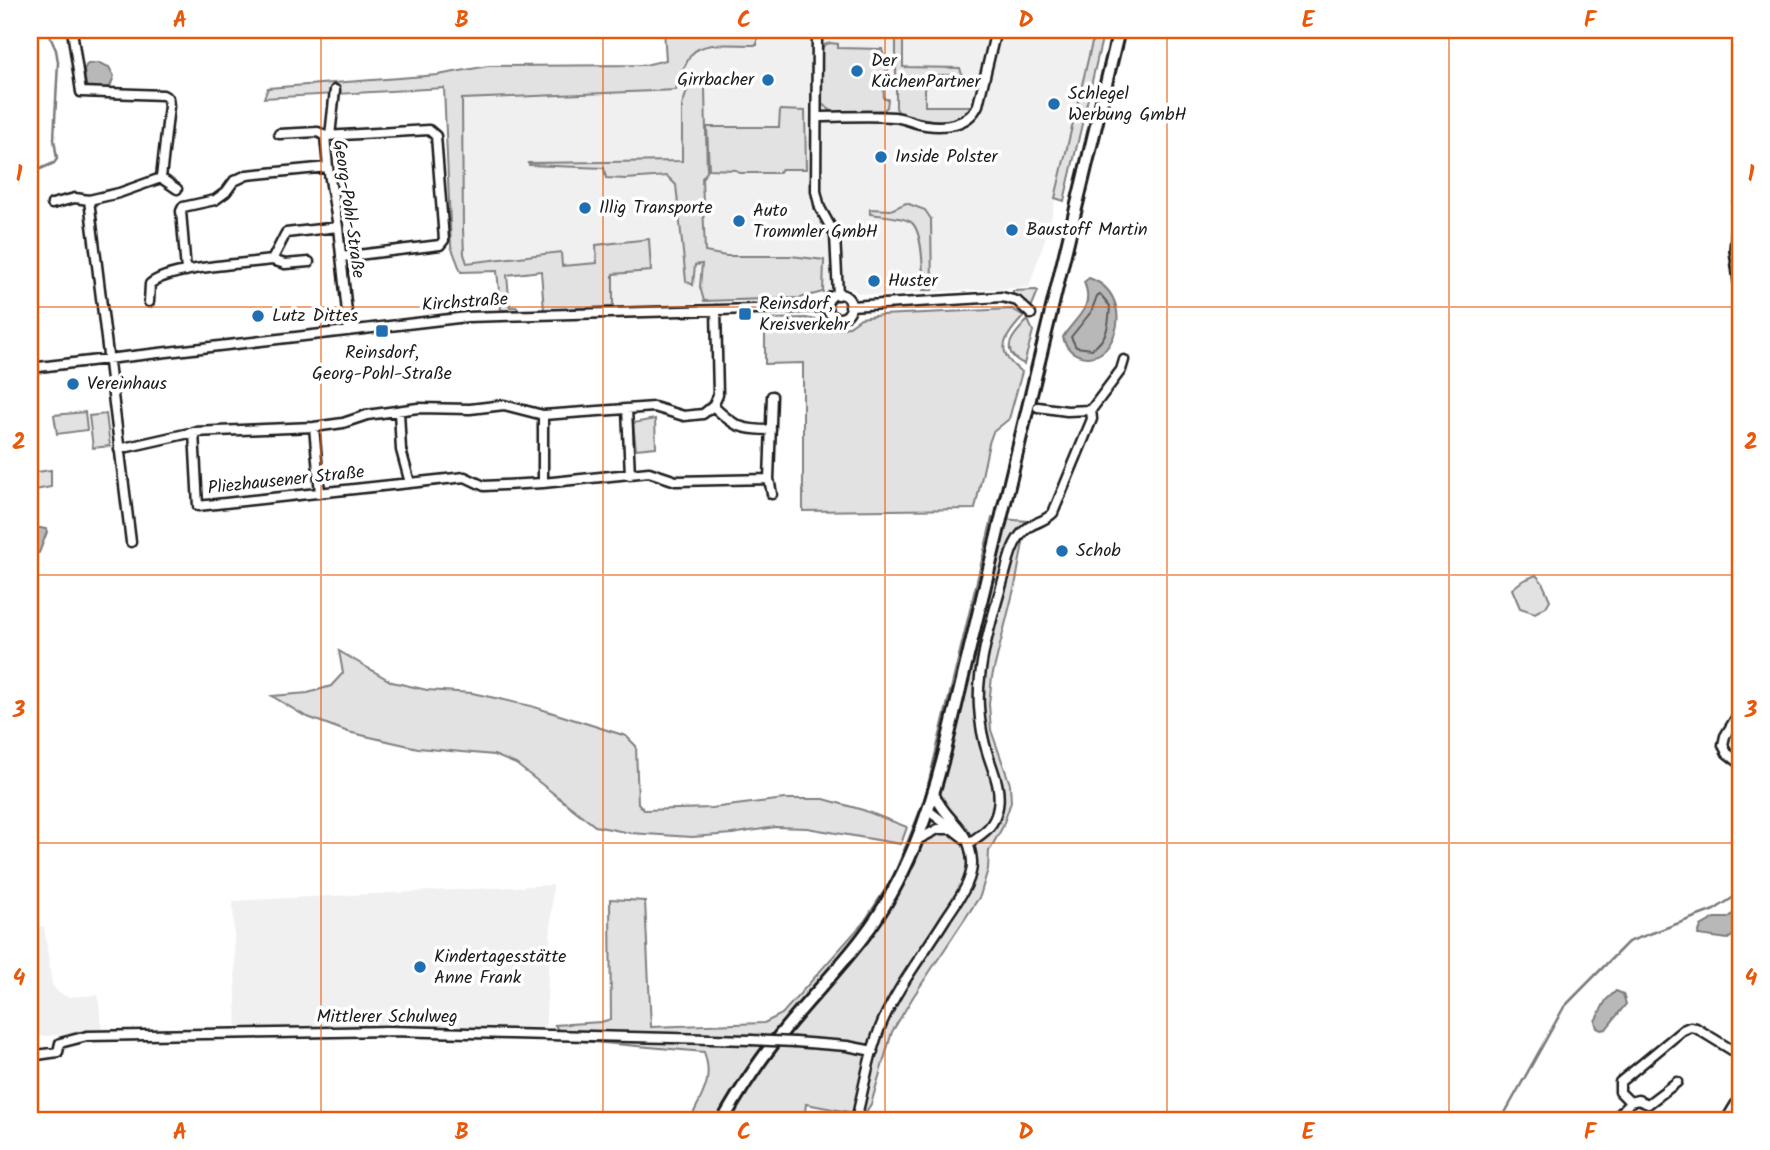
<svg xmlns="http://www.w3.org/2000/svg" width="1770" height="1150" font-family="Kalam,sans-serif">
  <style>
    .built { fill: #f0f0f0 }
    .green { fill: #e2e2e2; stroke: #7f7f7f; stroke-width: 2 }
    .water { fill: #b8b8b8; stroke: #7a7a7a; stroke-width: 2 }
    .lines { fill: none; stroke-linecap: round; stroke-linejoin: round }
    .shore { stroke: #5a5a5a; stroke-width: 2 }
    .stream { stroke: #7a7a7a; stroke-width: 2.5 }
    .minor-casing { stroke: #1c1c1c; stroke-width: 13 }
    .major-casing { stroke: #1c1c1c; stroke-width: 16 }
    .minor { stroke: #fff; stroke-width: 8 }
    .major { stroke: #fff; stroke-width: 10 }
    .minor-bridge-casing { stroke: #1c1c1c; stroke-width: 13; stroke-linecap: butt }
    .minor-bridge { stroke: #fff; stroke-width: 8 }
    .grid { fill: none; stroke: #e8590c; stroke-width: 2; stroke-opacity: 0.55 }
    .poi-dot { fill: #1f6fb2; stroke: #fff; stroke-width: 2.5 }
    .labels { text-anchor: middle; dominant-baseline: central; stroke-width: 7; stroke-linejoin: round; paint-order: stroke }
    .poi-label { font-size: 18px; fill: #1c1c1c; stroke: #fff; text-anchor: start }
    .street-label { font-size: 18px; fill: #1c1c1c; stroke: #fff }
    .neatline { fill: none; stroke: #e8590c; stroke-width: 2.5 }
    .grid-label { font-size: 23px; text-anchor: middle; font-weight: bold; fill: #e8590c }
  </style>
  <rect width="100%" height="100%" fill="#fff"/>
  <filter id="ink" filterUnits="userSpaceOnUse"><feTurbulence type="fractalNoise" baseFrequency=".0143" numOctaves="2"/><feDisplacementMap in="SourceGraphic" scale="14" xChannelSelector="R" yChannelSelector="G"/><feConvolveMatrix kernelMatrix="1 2 1 2 8 2 1 2 1" color-interpolation-filters="sRGB"/></filter>
  <g filter="url(#ink)">
    <!-- built -->
    <path class="built" d="M682,30H1095L1049,227L1029,287L876,295L858,293L851,288L823,292L800,298L613,307V274L651,271L649,239L597,263L505,272L504,265L462,269L459,99L685,89Z
      M553,885L545,1034L237,1033L233,901Z
      M44,926L52,985L58,992L68,997L98,995L102,1032L30,1037V928Z"/>
    <!-- green -->
    <path class="green" d="M664,30H757V45C739,46 703,39 691,55C686,62 685,69 679,74L676,90L462,99L463,229L464,254L467,263L561,252L562,266L597,263L596,245L649,239L651,271L613,274V307L544,310L541,271L507,275L510,307H517L518,310H501L497,271L461,272L451,246L444,88L264,98L268,88L438,75L488,66L645,65L666,60Z
      M896,30H903V67L960,68L962,75H925V106H972C957,130 922,119 899,113L896,108Z
      M1095,30H1104L1064,201L1055,198Z
      M830,43L838,44V48L882,49L884,58H888V79L883,80L884,99H888L887,107L884,110L833,112L822,104V50L824,45Z
      M692,76L700,81L705,89L707,172L702,178L705,252L726,256H791L824,260L823,292L800,298L704,301L700,287L702,264L695,265L693,285L686,281L676,185L667,176L626,179L606,178L604,168L529,165L528,163L682,161V106Z
      M780,110L805,111L806,169H782L779,173H739L736,170L709,169L707,127H779Z
      M906,203L925,210L931,219L932,290H923C923,275 924,227 909,221C898,216 882,216 870,214V209L891,210Z
      M1036,290L1038,291L1031,308L1023,300L1013,295V291Z
      M1012,309L1024,316C1004,337 993,352 1022,372L1009,419L993,432L989,443L975,509L803,511V363L765,364V319L806,318L821,321L831,329H839L848,327L861,318L881,315Z
      M1028,320L1033,331L1024,364C997,351 1014,334 1028,320Z
      M85,412L87,430L57,434L54,415Z
      M106,414L110,446L93,448L89,416Z
      M655,419L656,447L636,449L633,423Z
      M51,470V487L30,491V473Z
      M992,518L1027,521L1016,581L992,677L989,704L991,730L1010,784L1011,802L1002,828L989,851L988,869L980,896L913,997L892,1032L871,1104L864,1115L806,1104L804,1120H690C702,1095 714,1080 704,1052L582,1041V1033L559,1032L555,1025L601,1022L611,1019L610,899L645,901L651,1027L764,1023L782,1014L864,922L893,877L922,806L927,805H923Z
      M1536,575L1542,582L1550,600L1546,607L1535,613L1520,608L1512,589L1522,581Z
      M339,651L392,682L427,690L472,693L531,706L626,736L636,746L638,803L644,810L711,808L785,799H824L863,810L907,827L901,844L807,828L775,827L732,834L692,837L630,833L595,826L516,764L494,755L418,748L348,732L305,716L272,696L308,693L331,686L343,673Z"/>
    <!-- water -->
    <path class="water" d="M99,63L109,67L114,76L110,87L95,90L86,86L84,70L87,64Z
      M1089,278C1118,288 1125,320 1109,345C1096,365 1067,358 1063,337C1076,316 1095,308 1084,282Z
      M30,526L46,529L47,532L39,553L30,555Z
      M1739,909L1740,930L1728,939L1698,935L1701,926L1715,918H1728Z
      M1616,991L1623,994L1626,1004L1606,1029L1601,1030L1597,1028L1595,1021L1606,1000Z"/>
    <g class="lines">
      <!-- shore -->
      <path class="shore" d="M1100,294L1110,306C1109,323 1108,339 1092,349L1076,347L1071,337L1091,312L1097,296Z"/>
      <!-- stream -->
      <path class="stream" d="M30,169L38,170L54,163L57,159L54,139L58,62L56,50L47,30
        M1501,1120L1564,1007L1628,942L1714,910L1740,893"/>
      <!-- minor casing -->
      <g class="minor-casing">
        <path id="minor" d="M817,30L816,191L820,208L835,235L838,295
          M817,117C842,117 868,115 894,117C905,118 915,124 926,125C945,128 969,125 978,105L996,30
          M279,134L318,132L325,136L429,130L436,136L444,240L440,245L341,257
          M325,136L328,167L338,227L349,331
          M330,136L335,90
          M161,178L177,189
          M89,200L131,542
          M52,204L75,198L89,200L119,193L161,178L169,106L168,98L163,95L81,92L72,30
          M272,260L285,264L309,262
          M186,271L181,211L183,207L215,200L226,192L234,181L247,175L328,167
          M827 306a12 12 0 1 1 24 0a12 12 0 1 1-24 0Z
          M149,302L150,284C169,267 243,264 272,260L286,233L338,227
          M850,306L1002,297L1017,301L1031,314
          M30,368L467,317L827,307
          M713,406C735,427 741,430 771,430
          M1038,407L1067,411L1091,410
          M627,409L630,475
          M1091,410L1121,370L1124,360
          M399,411L401,450L410,483
          M543,415V483
          M314,427L320,493
          M194,432L198,506L465,477L484,486L543,483L649,472L676,481L769,479
          M119,449L194,432L314,427L343,423L367,415L418,408L470,409L504,405L543,415L654,407L684,416L703,414L713,406L718,395L716,310
          M772,494L769,479L772,396
          M1740,711L1725,736L1723,745L1727,753L1740,763
          M929,811L964,838
          M919,839L938,829H951
          M969,843C984,833 995,826 998,807C1001,788 994,773 988,755C983,740 980,724 979,707C976,661 997,604 1009,559C1013,545 1019,532 1032,525C1040,521 1046,520 1053,513L1092,419L1091,410
          M795,1042L847,1046L873,1051
          M30,1056L58,1052L60,1043L87,1036L391,1031L751,1040
          M1630,1102L1638,1100L1648,1104L1677,1082
          M856,1120C864,1088 869,1053 882,1023C898,986 925,952 946,918C957,901 973,882 972,861C969,825 946,823 934,793
          M1615,1120L1630,1102L1620,1092V1082L1683,1030L1690,1027L1696,1028L1740,1055
          M1726,1120L1740,1097"/>
      </g>
      <!-- major casing -->
      <g class="major-casing">
        <path id="major" d="M1740,204L1736,250L1740,282
          M723,1120C738,1094 754,1068 773,1044C801,1007 835,974 863,937C906,881 929,815 946,747L1119,30"/>
      </g>
      <!-- minor -->
      <use href="#minor" class="minor"/>
      <!-- major -->
      <use href="#major" class="major"/>
      <!-- minor-bridge casing -->
      <g class="minor-bridge-casing">
        <path id="minor-bridge" d="M751,1040L795,1042"/>
      </g>
      <!-- minor-bridge -->
      <use href="#minor-bridge" class="minor-bridge"/>
    </g>
  </g>
  <!-- grid -->
  <path class="grid" d="M321,30V1120M603,30V1120M885,30V1120M1167,30V1120M1449,30V1120M30,307H1740M30,575H1740M30,843H1740"/>
  <!-- markers -->
  <g class="poi-dot">
    <circle cx="857" cy="71" r="7"/>
    <circle cx="768" cy="80" r="7"/>
    <circle cx="1054" cy="104" r="7"/>
    <circle cx="881" cy="157" r="7"/>
    <circle cx="585" cy="208" r="7"/>
    <circle cx="739" cy="221" r="7"/>
    <circle cx="1012" cy="230" r="7"/>
    <circle cx="874" cy="281" r="7"/>
    <rect x="738" y="307" width="14" height="14" rx="3.5"/>
    <circle cx="258" cy="316" r="7"/>
    <rect x="375" y="324" width="14" height="14" rx="3.5"/>
    <circle cx="73" cy="384" r="7"/>
    <circle cx="1062" cy="551" r="7"/>
    <circle cx="420" cy="967" r="7"/>
  </g>
  <g class="labels">
    <!-- poi labels -->
    <g class="poi-label">
      <text x="871" y="61">Der<tspan x="871" dy="21">KüchenPartner</tspan></text>
      <text x="754" y="80" text-anchor="end">Girrbacher</text>
      <text x="1068" y="94">Schlegel<tspan x="1068" dy="21">Werbung GmbH</tspan></text>
      <text x="895" y="157">Inside Polster</text>
      <text x="599" y="208">Illig Transporte</text>
      <text x="753" y="211">Auto<tspan x="753" dy="21">Trommler GmbH</tspan></text>
      <text x="1026" y="230">Baustoff Martin</text>
      <text x="888" y="281">Huster</text>
      <text x="759" y="304">Reinsdorf,<tspan x="759" dy="21">Kreisverkehr</tspan></text>
      <text x="272" y="316">Lutz Dittes</text>
      <text x="382" y="353" text-anchor="middle">Reinsdorf,<tspan x="382" dy="21">Georg-Pohl-Straße</tspan></text>
      <text x="87" y="384">Vereinhaus</text>
      <text x="1076" y="551">Schob</text>
      <text x="434" y="957">Kindertagesstätte<tspan x="434" dy="21">Anne Frank</tspan></text>
    </g>
    <!-- street labels -->
    <g class="street-label">
      <text transform="translate(348 209) rotate(82)">Georg-Pohl-Straße</text>
      <text transform="translate(465 303) rotate(-4)">Kirchstraße</text>
      <text transform="translate(286 481) rotate(-6)">Pliezhausener Straße</text>
      <text x="387" y="1017">Mittlerer Schulweg</text>
    </g>
  </g>
  <!-- margin -->
  <rect width="1770" height="1150" fill="none" stroke="#fff" stroke-width="77"/>
  <rect x="38" y="38" width="1694" height="1074" class="neatline"/>
  <g class="grid-label">
    <text x="180" y="27">A</text>
    <text x="462" y="27">B</text>
    <text x="744" y="27">C</text>
    <text x="1026" y="27">D</text>
    <text x="1308" y="27">E</text>
    <text x="1590" y="27">F</text>
    <text x="19" y="181">1</text>
    <text x="1751" y="181">1</text>
    <text x="19" y="449">2</text>
    <text x="1751" y="449">2</text>
    <text x="19" y="717">3</text>
    <text x="1751" y="717">3</text>
    <text x="19" y="985">4</text>
    <text x="1751" y="985">4</text>
    <text x="180" y="1139">A</text>
    <text x="462" y="1139">B</text>
    <text x="744" y="1139">C</text>
    <text x="1026" y="1139">D</text>
    <text x="1308" y="1139">E</text>
    <text x="1590" y="1139">F</text>
  </g>
</svg>
